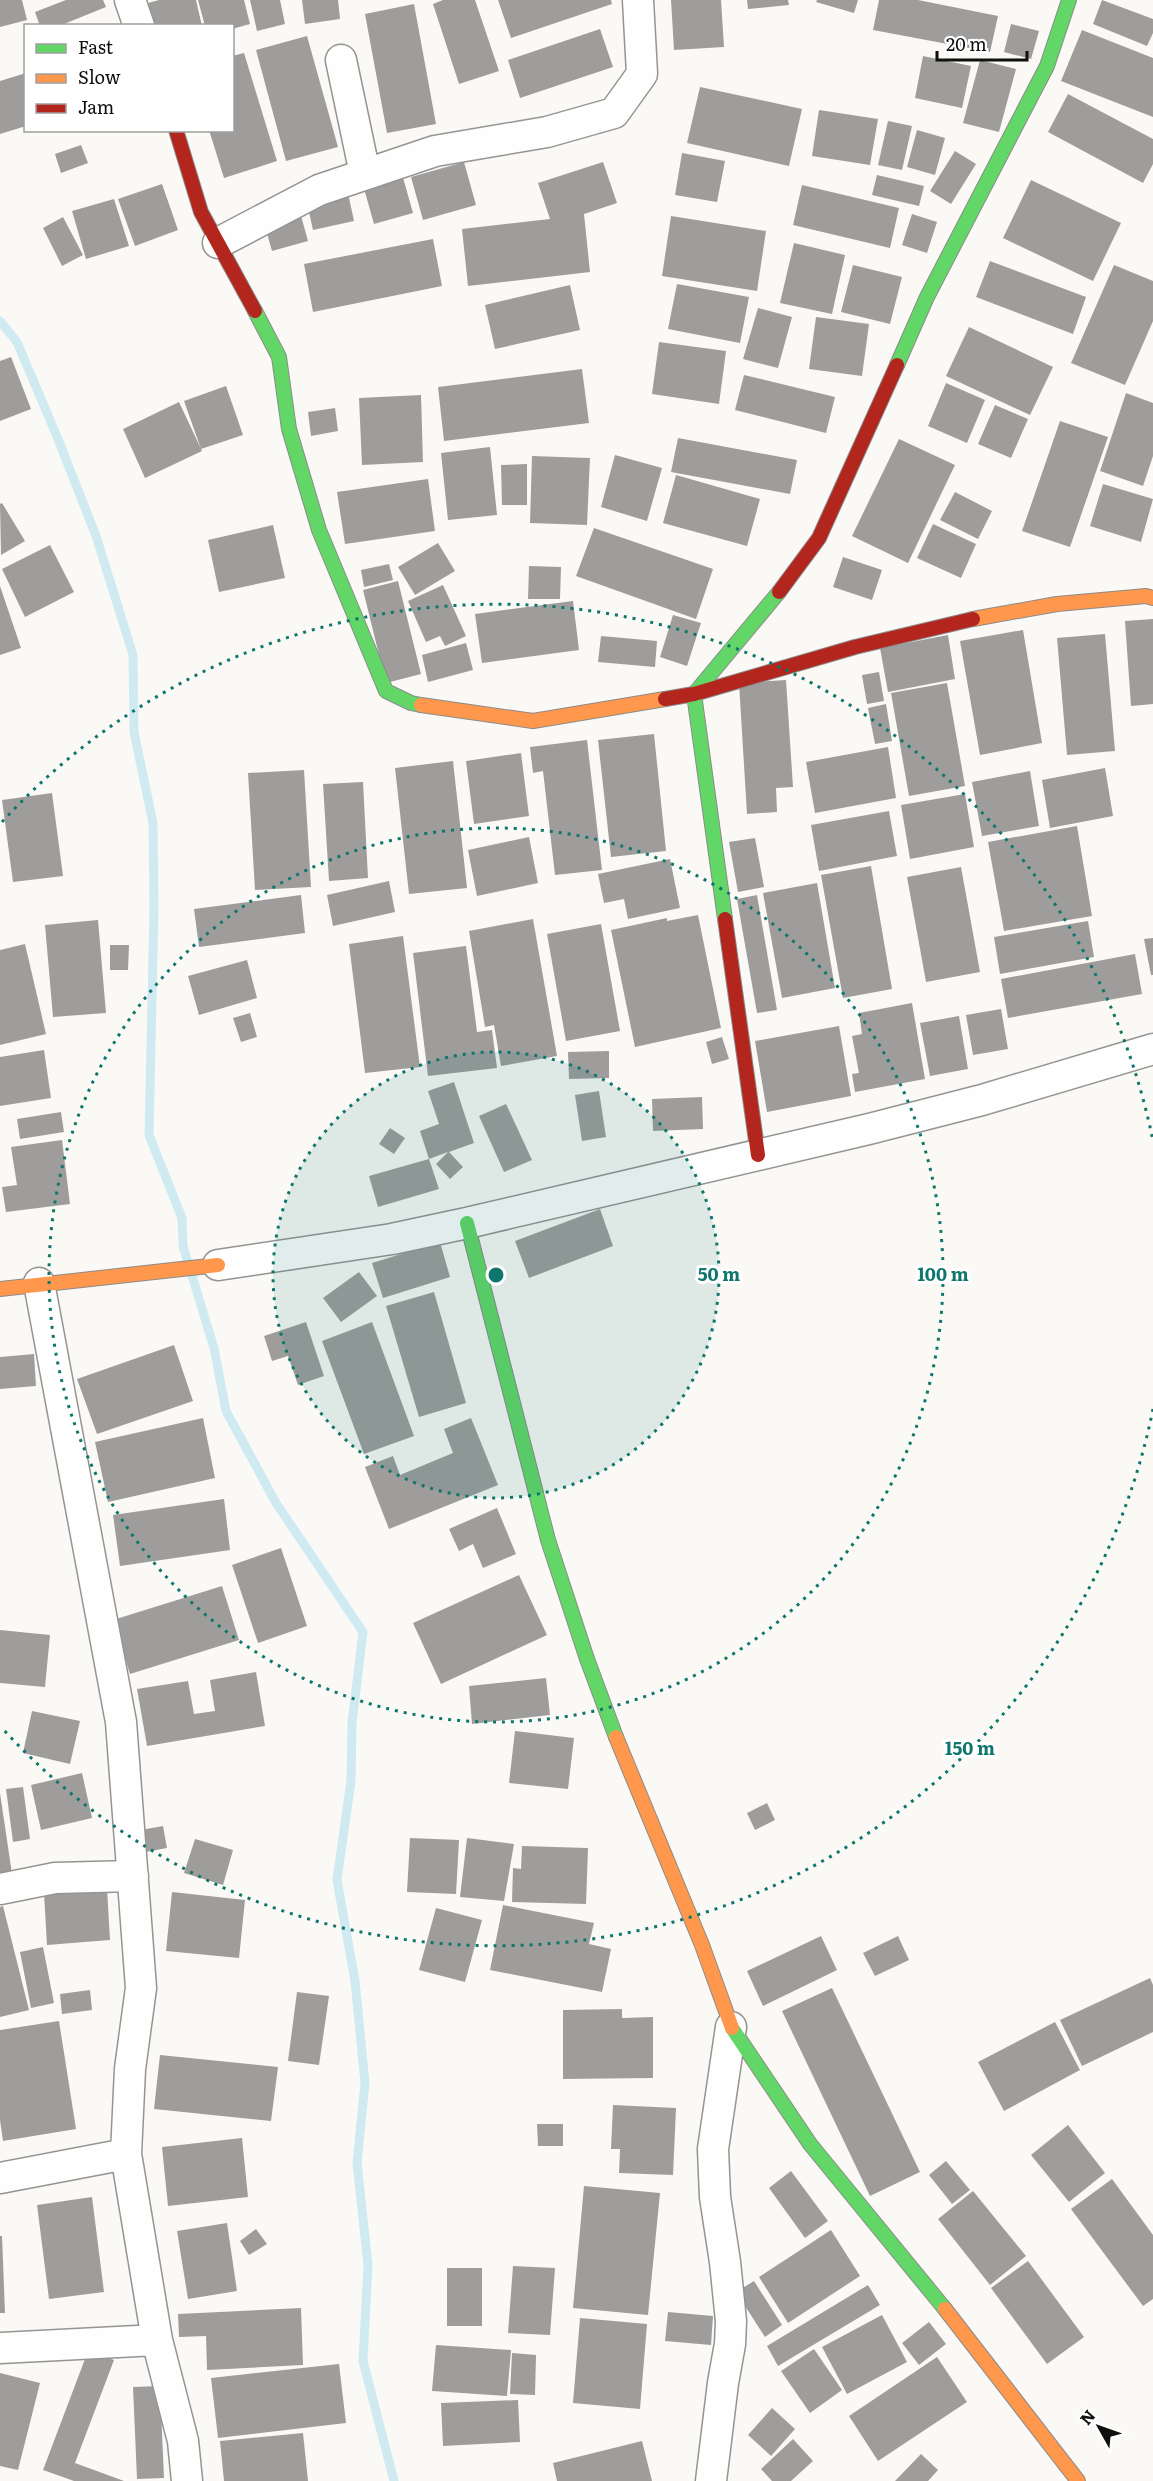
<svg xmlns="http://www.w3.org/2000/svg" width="1153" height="2481" font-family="Literata,serif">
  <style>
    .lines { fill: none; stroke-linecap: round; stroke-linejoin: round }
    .stream { stroke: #d0eaf2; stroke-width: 9 }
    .building { fill: #9f9d9b }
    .street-casing { stroke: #959493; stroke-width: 33 }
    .fast-casing { stroke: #8c8b8a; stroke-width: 16 }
    .slow-casing { stroke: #8c8b8a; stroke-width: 16 }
    .jam-casing { stroke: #8c8b8a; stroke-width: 16 }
    .street { stroke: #fefefe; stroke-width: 30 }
    .fast { stroke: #63d668; stroke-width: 14 }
    .slow { stroke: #ff974d; stroke-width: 14 }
    .jam { stroke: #b3261e; stroke-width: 14 }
    .ring { fill: none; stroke: #0f766e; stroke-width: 3; stroke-dasharray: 3 6 }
    .centre { fill: #0f766e; stroke: #fff; stroke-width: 3 }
    .ring-label { font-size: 18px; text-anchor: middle; font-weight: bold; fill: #0f766e; stroke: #fff; stroke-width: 6; stroke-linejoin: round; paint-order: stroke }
  </style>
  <rect width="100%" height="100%" fill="#fbf9f6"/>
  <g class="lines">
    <!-- stream -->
    <path class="stream" d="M0,321L17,342L58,439L96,536L133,655L134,732L153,823L154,908L149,1135L182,1218L183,1246L214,1348L226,1411L276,1503L363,1632L352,1723L351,1781L337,1880L355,1981L365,2083L357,2163L368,2265L363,2361L394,2481"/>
  </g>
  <!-- building -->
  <path class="building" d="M0,0H22L27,20L0,27Z
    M66,0H103L106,7L59,26H40L35,12Z
    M159,0H196L202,26H153L148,3Z
    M198,0H244L250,24L232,29V26H205Z
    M250,0H280L285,24L257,31Z
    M302,0H338L340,19L305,24Z
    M443,0H475L499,71L459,84L433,4Z
    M498,0H611L612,4L511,38Z
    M671,0H721L724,47L674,50Z
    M747,0H788L789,5L748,9Z
    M817,0H858L854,13L816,2Z
    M879,0H918L998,16L990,52L873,30Z
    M1102,0L1153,19V33L1147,46L1093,24Z
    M414,4L436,124L387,133L365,14Z
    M1011,24L1039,31L1031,59L1004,52Z
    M600,29L613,67L520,98L508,60Z
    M1082,30L1153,58V117L1061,81Z
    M307,36L338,147L286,161L256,50Z
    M244,53L277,161L224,178L209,130H232V56Z
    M923,56L971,66L962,108L915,98Z
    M980,60L1016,69L999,132L963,123Z
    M26,73V126L0,134V81Z
    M700,87L802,109L789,166L687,143Z
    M1068,94L1153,139V164L1143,183L1048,132Z
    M819,110L878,119L870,165L812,156Z
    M888,121L912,126L902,170L878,165Z
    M917,130L945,138L935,175L907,167Z
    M81,145L88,163L61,173L55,154Z
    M955,151L976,164L951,204L930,191Z
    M682,153L725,161L717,202L675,195Z
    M464,162L476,205L423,220L411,177Z
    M603,162L617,203L584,214L590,272L468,286L462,229L550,219L538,183Z
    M402,174L413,213L374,224L363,185Z
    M877,175L924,186L919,206L872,195Z
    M1031,180L1121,223L1093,281L1003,238Z
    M162,184L178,230L135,246L118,199Z
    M802,185L899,208L890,248L793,225Z
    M348,193L354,221L313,230L307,203Z
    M114,199L129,246L86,259L72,211Z
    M300,212L308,241L272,251L264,223Z
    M912,214L937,222L927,253L902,245Z
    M671,216L766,231L757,291L662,276Z
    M63,217L83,255L62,266L43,228Z
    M433,239L442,286L313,312L304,264Z
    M794,243L845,255L832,314L780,303Z
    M990,261L1086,297L1073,334L976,297Z
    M853,265L902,277L890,324L841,312Z
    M1114,265L1153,281V321L1125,385L1071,363Z
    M677,284L749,297L740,343L668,329Z
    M570,285L580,330L495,349L485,305Z
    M758,308L792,317L778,368L743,359Z
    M816,317L869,324L862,376L809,369Z
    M969,327L1053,367L1030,415L946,376Z
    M659,342L726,351L719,404L652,394Z
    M11,357L31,409L0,421V361Z
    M582,369L589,423L444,441L438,387Z
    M744,375L835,397L826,433L735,410Z
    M946,383L985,400L967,443L928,426Z
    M226,386L243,435L201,449L184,401Z
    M1126,393L1153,403V456L1143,486L1100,471Z
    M421,395L423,462L362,465L359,398Z
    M179,402L202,451L145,478L123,429Z
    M995,405L1028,419L1011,458L978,444Z
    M335,408L338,431L311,436L308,412Z
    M1060,421L1108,437L1070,547L1022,531Z
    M678,438L797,460L790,494L671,472Z
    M899,439L955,465L908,563L852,536Z
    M490,447L497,515L448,520L441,453Z
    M615,455L662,468L647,521L601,507Z
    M532,456L590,458L587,525L530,523Z
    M527,464V505H502L501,465Z
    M676,475L760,499L747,546L663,523Z
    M428,479L435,531L345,544L337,492Z
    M1103,484L1153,499L1141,542L1090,526Z
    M955,492L992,511L978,539L940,520Z
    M2,503L25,541L1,555L0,504Z
    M933,524L976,544L961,578L917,558Z
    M273,525L285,578L219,592L208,540Z
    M594,528L713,569L696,619L576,576Z
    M438,543L455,571L415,595L398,567Z
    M50,545L74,592L25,617L2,569Z
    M843,557L882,570L872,600L833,587Z
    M389,564L393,580L364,587L361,570Z
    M529,566L561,567L560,599H528Z
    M398,581L421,674L386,683L363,590Z
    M443,585L466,636L445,646L440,636L426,642L408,601Z
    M0,586L21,648L0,655Z
    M573,601L579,650L482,663L475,614Z
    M673,615L701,623L687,666L660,657Z
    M1153,619V704L1131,706L1125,621Z
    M1023,630L1042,743L980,755L960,641Z
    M1105,634L1115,751L1067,755L1057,638Z
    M948,635L955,679L888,692L880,648Z
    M601,636L657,641L655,667L598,662Z
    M466,643L473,670L428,682L422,655Z
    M879,672L884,701L867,704L862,675Z
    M786,680L793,787L776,788L777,812L747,814L739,683Z
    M947,683L965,786L909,796L891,693Z
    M886,704L892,741L875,744L868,708Z
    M654,734L666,851L611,857L598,740Z
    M587,740L602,870L555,875L543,771L533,773L530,747Z
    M888,747L896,798L815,813L806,762Z
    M521,753L529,816L474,824L466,761Z
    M453,761L467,888L409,894L395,768Z
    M1105,768L1113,816L1050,828L1042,780Z
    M304,770L311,887L255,890L248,773Z
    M1030,771L1039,826L982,836L972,782Z
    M363,782L368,878L329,881L323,784Z
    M52,793L63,876L13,882L2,800Z
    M965,794L974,847L910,859L901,805Z
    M889,811L897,856L819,871L811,825Z
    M1077,826L1092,916L1004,931L988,842Z
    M529,837L538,883L477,896L468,850Z
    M755,838L764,887L738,892L729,842Z
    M670,859L680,908L628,919L624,899L604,903L598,874Z
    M871,866L892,989L843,998L821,875Z
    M961,867L980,972L926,982L907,877Z
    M389,881L395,912L333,926L327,895Z
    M817,883L835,988L782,998L763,893Z
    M301,895L305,933L199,947L194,909Z
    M757,895L777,1010L757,1013L737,899Z
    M698,915L721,1028L635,1047L611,930L667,918V921Z
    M533,919L557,1056L501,1066L494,1025L485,1027L469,931Z
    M98,920L106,1013L53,1017L45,925Z
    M1088,921L1094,957L1000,974L994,937Z
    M601,924L620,1031L566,1041L547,934Z
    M403,936L420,1067L365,1073L349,944Z
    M1153,938V975H1151L1144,939Z
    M25,944L46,1034L0,1045V950Z
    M110,945H129L128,970H110Z
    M466,946L477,1032L492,1030L497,1068L428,1076L413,953Z
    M1135,954L1142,994L1008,1018L1001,979Z
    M247,960L257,998L199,1015L188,976Z
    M912,1003L925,1079L855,1092L852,1074L859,1073L852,1036L862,1034L859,1013Z
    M1001,1009L1008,1049L973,1055L966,1015Z
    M250,1013L257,1037L241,1042L233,1018Z
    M959,1016L968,1069L930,1076L920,1023Z
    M839,1026L851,1096L767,1112L755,1041Z
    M722,1037L729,1059L712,1064L706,1042Z
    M44,1050L51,1098L0,1106V1057Z
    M609,1051V1078L569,1079L568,1052Z
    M454,1082L474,1143L449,1152L463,1167L450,1179L436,1164L448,1152L429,1159L439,1189L378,1207L369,1176L429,1159L420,1131L439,1124L428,1091Z
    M599,1091L606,1137L582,1141L575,1095Z
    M702,1097L703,1129L653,1131L652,1099Z
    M506,1104L532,1160L504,1172L479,1116Z
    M61,1112L64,1132L20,1139L17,1119Z
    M390,1128L405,1138L394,1154L379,1144Z
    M62,1140L70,1204L6,1212L2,1187L17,1185L11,1147Z
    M600,1209L613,1246L529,1278L515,1241Z
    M440,1242L450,1277L383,1298L372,1263Z
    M359,1272L377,1296L341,1322L323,1298Z
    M434,1292L466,1403L419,1417L386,1306Z
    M306,1322L324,1376L298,1385L288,1356L272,1361L264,1336Z
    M372,1322L414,1436L364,1454L322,1341Z
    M174,1345L193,1401L97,1434L77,1379Z
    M34,1354L36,1386L0,1389V1357Z
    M203,1418L215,1478L108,1502L95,1442Z
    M471,1418L498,1485L389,1529L365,1467L393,1456L400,1475L453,1453L444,1429Z
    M224,1499L230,1550L120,1566L113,1515Z
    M497,1508L516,1554L483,1568L473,1544L459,1551L449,1529Z
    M281,1548L307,1626L258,1643L232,1565Z
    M519,1575L547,1635L441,1684L413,1623Z
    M222,1586L239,1640L130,1674L113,1620Z
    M0,1630L50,1635L45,1687L0,1683Z
    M256,1672L265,1726L147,1746L137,1689L188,1681L194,1714L215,1711L210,1680Z
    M546,1678L550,1715L472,1724L469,1686Z
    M32,1711L80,1721L70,1764L23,1753Z
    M515,1731L574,1738L568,1789L509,1783Z
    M82,1773L92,1818L41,1830L31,1785Z
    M23,1787L30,1839L13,1842L6,1789Z
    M0,1793L12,1874L0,1876Z
    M767,1803L775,1820L755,1830L747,1813Z
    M163,1826L167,1848L145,1852L141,1830Z
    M410,1838L459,1840L456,1894L407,1892Z
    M467,1838L514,1844L504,1901L460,1897Z
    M195,1839L233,1850L223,1885L184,1873Z
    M522,1846L588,1848L586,1904L512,1902L513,1868L521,1869Z
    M107,1888L110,1940L47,1945L44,1893Z
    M172,1892L245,1900L239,1958L166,1951Z
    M503,1905L594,1923L589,1944L611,1949L602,1992L490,1970Z
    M3,1906L29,2010L0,2017V1907Z
    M436,1908L482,1920L465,1982L419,1970Z
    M821,1936L837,1970L763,2006L747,1971Z
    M898,1936L909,1960L875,1976L863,1953Z
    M43,1947L54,2003L31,2008L20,1952Z
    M1150,1978L1153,1985V2032L1082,2066L1060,2020Z
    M832,1988L920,2172L870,2196L782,2011Z
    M90,1990L92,2010L62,2014L60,1994Z
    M297,1992L329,1996L319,2065L288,2061Z
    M622,2009V2018L653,2017V2078L563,2079V2010Z
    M59,2021L76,2129L3,2141L0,2120V2030Z
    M1055,2022L1080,2070L1004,2111L978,2062Z
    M160,2055L278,2067L271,2121L154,2109Z
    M613,2105L676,2108L673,2175L619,2173L620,2149H611Z
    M537,2124H563V2146H538Z
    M1068,2125L1105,2173L1069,2202L1031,2155Z
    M242,2138L248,2197L168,2206L162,2147Z
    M946,2161L970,2190L952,2204L929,2175Z
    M791,2171L828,2221L805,2238L769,2188Z
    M1112,2179L1153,2235V2299L1143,2306L1071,2209Z
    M584,2186L660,2193L648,2315L573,2308Z
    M973,2191L1026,2256L990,2285L938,2219Z
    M92,2197L104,2292L49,2299L37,2205Z
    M227,2223L237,2291L188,2299L177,2231Z
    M256,2229L267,2244L249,2255L240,2241Z
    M831,2230L860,2276L788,2323L759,2277Z
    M0,2236H2L5,2313H0Z
    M1028,2261L1084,2337L1047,2364L991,2288Z
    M513,2266L555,2268L550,2335L508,2333Z
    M447,2268H482V2326H447Z
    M754,2281L782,2325L765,2337L736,2292Z
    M868,2285L880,2305L778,2366L767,2346Z
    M301,2308L303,2365L207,2370L206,2336L179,2337L178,2314Z
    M668,2312L713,2316L711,2345L665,2341Z
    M882,2315L907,2362L847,2394L822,2347Z
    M580,2318L647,2324L640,2409L573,2403Z
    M929,2322L946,2344L919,2365L902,2343Z
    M436,2345L511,2350L507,2396L432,2391Z
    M814,2349L842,2390L810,2413L781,2371Z
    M88,2351L114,2360L75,2463L124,2481H74L43,2470Z
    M512,2353L536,2355L535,2395L510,2394Z
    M937,2357L967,2402L878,2461L849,2416Z
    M339,2364L346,2423L218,2438L211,2378Z
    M0,2373L40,2383L18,2470L0,2466Z
    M160,2386L164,2478L137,2479L133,2387Z
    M518,2400L520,2442L443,2446L441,2403Z
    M772,2408L795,2429L771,2456L748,2435Z
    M303,2433L308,2481H224L220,2441Z
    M793,2439L813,2461L791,2481H772L761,2469Z
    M642,2441L652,2481H557L553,2463Z
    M921,2454L938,2470L928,2481H895Z"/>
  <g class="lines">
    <!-- street casing -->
    <g class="street-casing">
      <path id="street" d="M130,0L139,26
        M341,60L365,174
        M218,243L319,190L435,151L547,132L614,113L642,74L638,0
        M218,1265L392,1239L467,1223L869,1129L982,1100L1153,1049
        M39,1283L121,1722L141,1988L130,2069L126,2154L157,2340L183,2441L187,2481
        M0,1889L55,1878L133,1876
        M0,2178L126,2154
        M0,2348L157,2340
        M711,2481L723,2383L730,2344L731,2321L725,2262L715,2197L713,2149L731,2027"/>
    </g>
    <!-- fast casing -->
    <g class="fast-casing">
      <path id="fast" d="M255,311L279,357L289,429L319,530L386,691L411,703L421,705
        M897,365L927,297L1047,66L1069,0
        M725,919L694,694L779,592
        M467,1223L548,1540L587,1659L616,1737
        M732,2028L810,2144L945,2309"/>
    </g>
    <!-- slow casing -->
    <g class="slow-casing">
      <path id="slow" d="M973,619L1057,604L1146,596L1153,598
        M421,705L533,721L665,699
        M0,1289L218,1265
        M616,1737L702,1945L732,2028
        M945,2309L1078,2481"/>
    </g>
    <!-- jam casing -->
    <g class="jam-casing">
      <path id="jam" d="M176,130L201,212L255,311
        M779,592L819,538L897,365
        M665,699L694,694L855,647L973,619
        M725,919L758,1155"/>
    </g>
    <!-- street -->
    <use href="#street" class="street"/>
    <!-- fast -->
    <use href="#fast" class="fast"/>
    <!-- slow -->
    <use href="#slow" class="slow"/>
    <!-- jam -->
    <use href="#jam" class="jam"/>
  </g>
  <!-- distance rings -->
  <circle cx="496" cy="1275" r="223" fill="#0f766e" fill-opacity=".12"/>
  <g class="ring">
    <circle cx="496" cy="1275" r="223"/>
    <circle cx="496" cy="1275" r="447"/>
    <path d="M1153 1409A670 670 0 0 1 2 1728M2 822A670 670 0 0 1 1153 1141"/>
  </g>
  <circle cx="496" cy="1275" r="9" class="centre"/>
  <g class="ring-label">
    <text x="719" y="1281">50 m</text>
    <text x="943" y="1281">100 m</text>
    <text x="970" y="1755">150 m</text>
  </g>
  <!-- legend -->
  <rect x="24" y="24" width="210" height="108" fill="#ffffff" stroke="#9f9f9f" stroke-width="1.5"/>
  <rect x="36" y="44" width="30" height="9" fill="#63d668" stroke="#9f9f9f" stroke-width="1.5"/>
  <text x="78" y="54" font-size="18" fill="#0f0f0f">Fast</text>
  <rect x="36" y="74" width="30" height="9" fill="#ff974d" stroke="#9f9f9f" stroke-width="1.5"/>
  <text x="78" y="84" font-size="18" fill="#0f0f0f">Slow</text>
  <rect x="36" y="104" width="30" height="9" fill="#b3261e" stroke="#9f9f9f" stroke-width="1.5"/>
  <text x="78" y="114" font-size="18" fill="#0f0f0f">Jam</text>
  <!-- north arrow -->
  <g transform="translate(1099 2427) rotate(310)" stroke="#ffffff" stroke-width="4.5" paint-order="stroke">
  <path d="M0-4.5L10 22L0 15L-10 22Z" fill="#0f0f0f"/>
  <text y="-9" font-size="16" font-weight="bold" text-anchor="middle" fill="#0f0f0f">N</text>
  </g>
  <!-- scale -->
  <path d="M937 51v9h90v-9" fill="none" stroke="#0f0f0f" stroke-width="3"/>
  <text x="946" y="51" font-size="18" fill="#0f0f0f" stroke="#ffffff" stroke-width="4.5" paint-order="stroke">20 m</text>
</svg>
